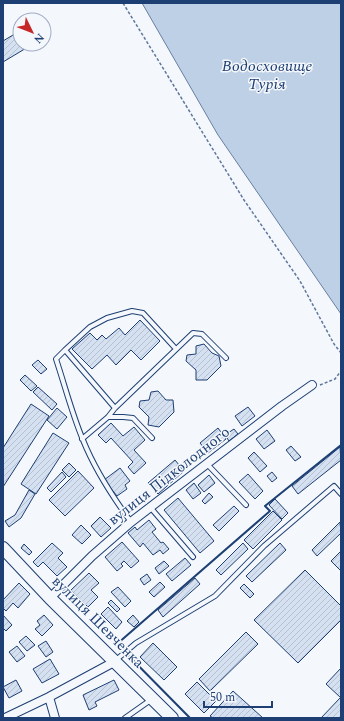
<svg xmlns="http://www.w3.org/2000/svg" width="344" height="721" font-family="Spectral,serif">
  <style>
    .water { fill: #bed0e5; stroke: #687fa3 }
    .building { fill: url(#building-hatch); stroke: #1d3f73 }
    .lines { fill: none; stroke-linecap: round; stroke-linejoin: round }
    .lane-casing { stroke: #1d3f73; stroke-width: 6 }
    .street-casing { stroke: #1d3f73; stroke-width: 10 }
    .secondary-casing { stroke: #1d3f73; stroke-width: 14 }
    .path { stroke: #5e769c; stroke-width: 1.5; stroke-dasharray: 3 2; stroke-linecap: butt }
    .lane { stroke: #f4f7fb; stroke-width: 4 }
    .street { stroke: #f4f7fb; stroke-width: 8 }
    .secondary { stroke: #f4f7fb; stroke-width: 12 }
    .wall { stroke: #1d3f73; stroke-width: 2 }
    .labels { text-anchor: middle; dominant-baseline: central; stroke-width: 3; stroke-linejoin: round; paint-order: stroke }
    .street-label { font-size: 15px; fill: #1d3f73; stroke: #f4f7fb }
    .water-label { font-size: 16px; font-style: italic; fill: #1d3f73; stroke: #f4f7fb }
  </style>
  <defs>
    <pattern id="building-hatch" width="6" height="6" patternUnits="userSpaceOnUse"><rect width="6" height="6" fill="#d5e0f0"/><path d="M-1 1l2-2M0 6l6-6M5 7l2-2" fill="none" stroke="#b6c1d1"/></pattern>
  </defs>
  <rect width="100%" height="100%" fill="#f4f7fb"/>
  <!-- water -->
  <path class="water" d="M142,3H341V314L218,135Z"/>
  <!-- building -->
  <path class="building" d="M18,32L20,35V44H26L28,47L3,62V41Z
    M140,320L160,341L141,360L131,350L116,365L107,355L92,369L72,349L90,333L97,340L102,335L106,339L119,328L125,335Z
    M204,344L212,353L219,356L221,366L207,380H196V370L186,361L187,355L196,354V346Z
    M38,360L47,369L41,374L32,365Z
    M25,375L37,386L31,391L20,380Z
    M38,387L57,404L52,410L33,392Z
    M158,391L166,400H173L174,412L159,427L148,425L149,417L139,407L140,401L149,400L151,392Z
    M31,404L49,416L3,487V448Z
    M248,407L255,416L242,426L235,416Z
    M57,408L67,417L57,429L47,420Z
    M111,423L123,436L134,427L145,440L134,450L146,463L134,474L128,467L133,462L111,438L106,443L98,435Z
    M218,428L226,439L208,453L200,443Z
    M234,429L238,434L229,441L225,435Z
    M267,430L275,441L264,449L256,439Z
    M53,433L69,443L36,494L21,484Z
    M291,446L301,457L295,461L286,450Z
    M340,447L341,460L298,494L292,486Z
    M254,452L267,466L260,472L248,458Z
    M175,460L184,471L158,494L148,483Z
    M69,463L76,470L69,477L62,470Z
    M120,468L130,481L125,485L127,489L117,496L104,480Z
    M78,471L94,488L65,516L49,500Z
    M62,472L66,477L51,492L47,488Z
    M272,472L277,478L272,482L267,476Z
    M248,474L263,491L255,499L239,482Z
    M209,475L215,483L204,492L198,485Z
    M194,483L201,493L193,499L186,490Z
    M29,490L35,494L21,518L9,527L5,521L15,515Z
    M209,493L213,497L205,504L202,501Z
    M178,498L214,541L200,553L164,510Z
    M275,499L288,513L282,519L269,505Z
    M234,506L239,511L219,531L213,525Z
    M273,511L282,520L253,549L244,540Z
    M100,517L111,528L101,537L91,526Z
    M149,520L156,529L152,532L161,543L163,542L169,549L163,554L160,550L153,555L143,543L140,547L128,533L135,527L137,530Z
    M340,522L341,533L317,556L312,550Z
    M81,525L91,535L82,544L72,535Z
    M122,542L139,561L131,568L124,561L121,564L123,566L117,571L105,557Z
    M52,543L63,553L58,558L67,567L57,576L43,562L38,567L33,562Z
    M243,543L248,549L221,575L216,570Z
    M280,543L286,550L252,582L246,576Z
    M24,544L32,552L29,555L21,548Z
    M341,551V571L331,561Z
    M185,558L191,565L172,581L166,574Z
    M164,561L169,566L159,574L155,568Z
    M305,570L341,606V620L298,663L254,620Z
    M89,573L99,583L91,590L98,597L88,607L71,590Z
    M147,574L151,580L144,585L140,579Z
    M195,578L200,584L163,617L158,610Z
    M160,582L165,587L154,597L149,592Z
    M19,583L30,594L18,608L13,603L6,611L3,608V600Z
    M244,584L254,594L250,598L240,588Z
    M118,587L131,601L125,607L111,592Z
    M111,600L120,609L117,612L108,603Z
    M108,607L122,622L116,629L101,614Z
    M3,615L12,625L6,631L3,628Z
    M44,615L53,625L42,636L35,629L40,625L37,621Z
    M133,615L139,622L134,627L127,621Z
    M246,632L258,644L210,691L199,679Z
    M26,636L35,645L27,651L19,642Z
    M46,641L53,652L46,657L38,646Z
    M153,643L177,667L164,680L140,657Z
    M17,646L25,656L17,662L9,652Z
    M50,659L59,674L42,683L33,669Z
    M341,668V698L326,684Z
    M16,680L22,691L9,698L3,687Z
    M114,680L119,690L95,702L97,706L89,710L83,695Z
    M197,682L216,701L204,713L185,694Z
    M233,691L263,718H213L210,716Z
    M340,698L341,699V718H321Z"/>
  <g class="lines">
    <!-- lane casing -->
    <g class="lane-casing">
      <path id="lane" d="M65,350L90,327L107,318L132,311L143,313L176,349
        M115,408L65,350L56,359C65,386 72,414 83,440C95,470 112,496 131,522
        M108,417H123L133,418L152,438
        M82,439L108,417L115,408L193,333L202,334L226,358
        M207,464L246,505
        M150,507L193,557
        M116,660L136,643L215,596L264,546L334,486L341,494
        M125,718L152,699"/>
    </g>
    <!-- street casing -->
    <g class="street-casing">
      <path id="street" d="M50,598L92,556L131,522L282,406L312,385
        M49,697L55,718
        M5,718L49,697L114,662"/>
    </g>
    <!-- secondary casing -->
    <g class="secondary-casing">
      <path id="secondary" d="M3,548L50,598L172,718"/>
    </g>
    <!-- path -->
    <path class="path" d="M123,3L244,200L300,281L334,344L341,353
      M320,385L335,379L341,371"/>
    <!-- lane -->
    <use href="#lane" class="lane"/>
    <!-- street -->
    <use href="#street" class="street"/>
    <!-- secondary -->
    <use href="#secondary" class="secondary"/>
    <!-- wall -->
    <path class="wall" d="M190,718L117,644L270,511L265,506L341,445"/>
  </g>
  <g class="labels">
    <!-- street labels -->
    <g class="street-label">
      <text transform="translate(169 476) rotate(-38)">вулиця Підколодного</text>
      <text transform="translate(98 622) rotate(45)">вулиця Шевченка</text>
    </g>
    <!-- water labels -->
    <g class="water-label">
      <text x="267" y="66">Водосховище<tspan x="267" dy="18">Турія</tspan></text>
    </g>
  </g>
  <!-- border -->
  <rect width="344" height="721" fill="none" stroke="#1d3f73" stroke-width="8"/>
  <!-- north arrow -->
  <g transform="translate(32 32) rotate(133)"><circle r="19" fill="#f4f7fb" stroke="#9eadc5"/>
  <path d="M0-3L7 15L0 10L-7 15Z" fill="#c62828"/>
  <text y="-6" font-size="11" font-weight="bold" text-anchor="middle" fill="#1d3f73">N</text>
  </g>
  <!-- scale -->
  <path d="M204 701v6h68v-6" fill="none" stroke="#1d3f73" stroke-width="2"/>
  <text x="210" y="701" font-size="12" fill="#1d3f73" stroke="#f4f7fb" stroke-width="3" paint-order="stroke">50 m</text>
</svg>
